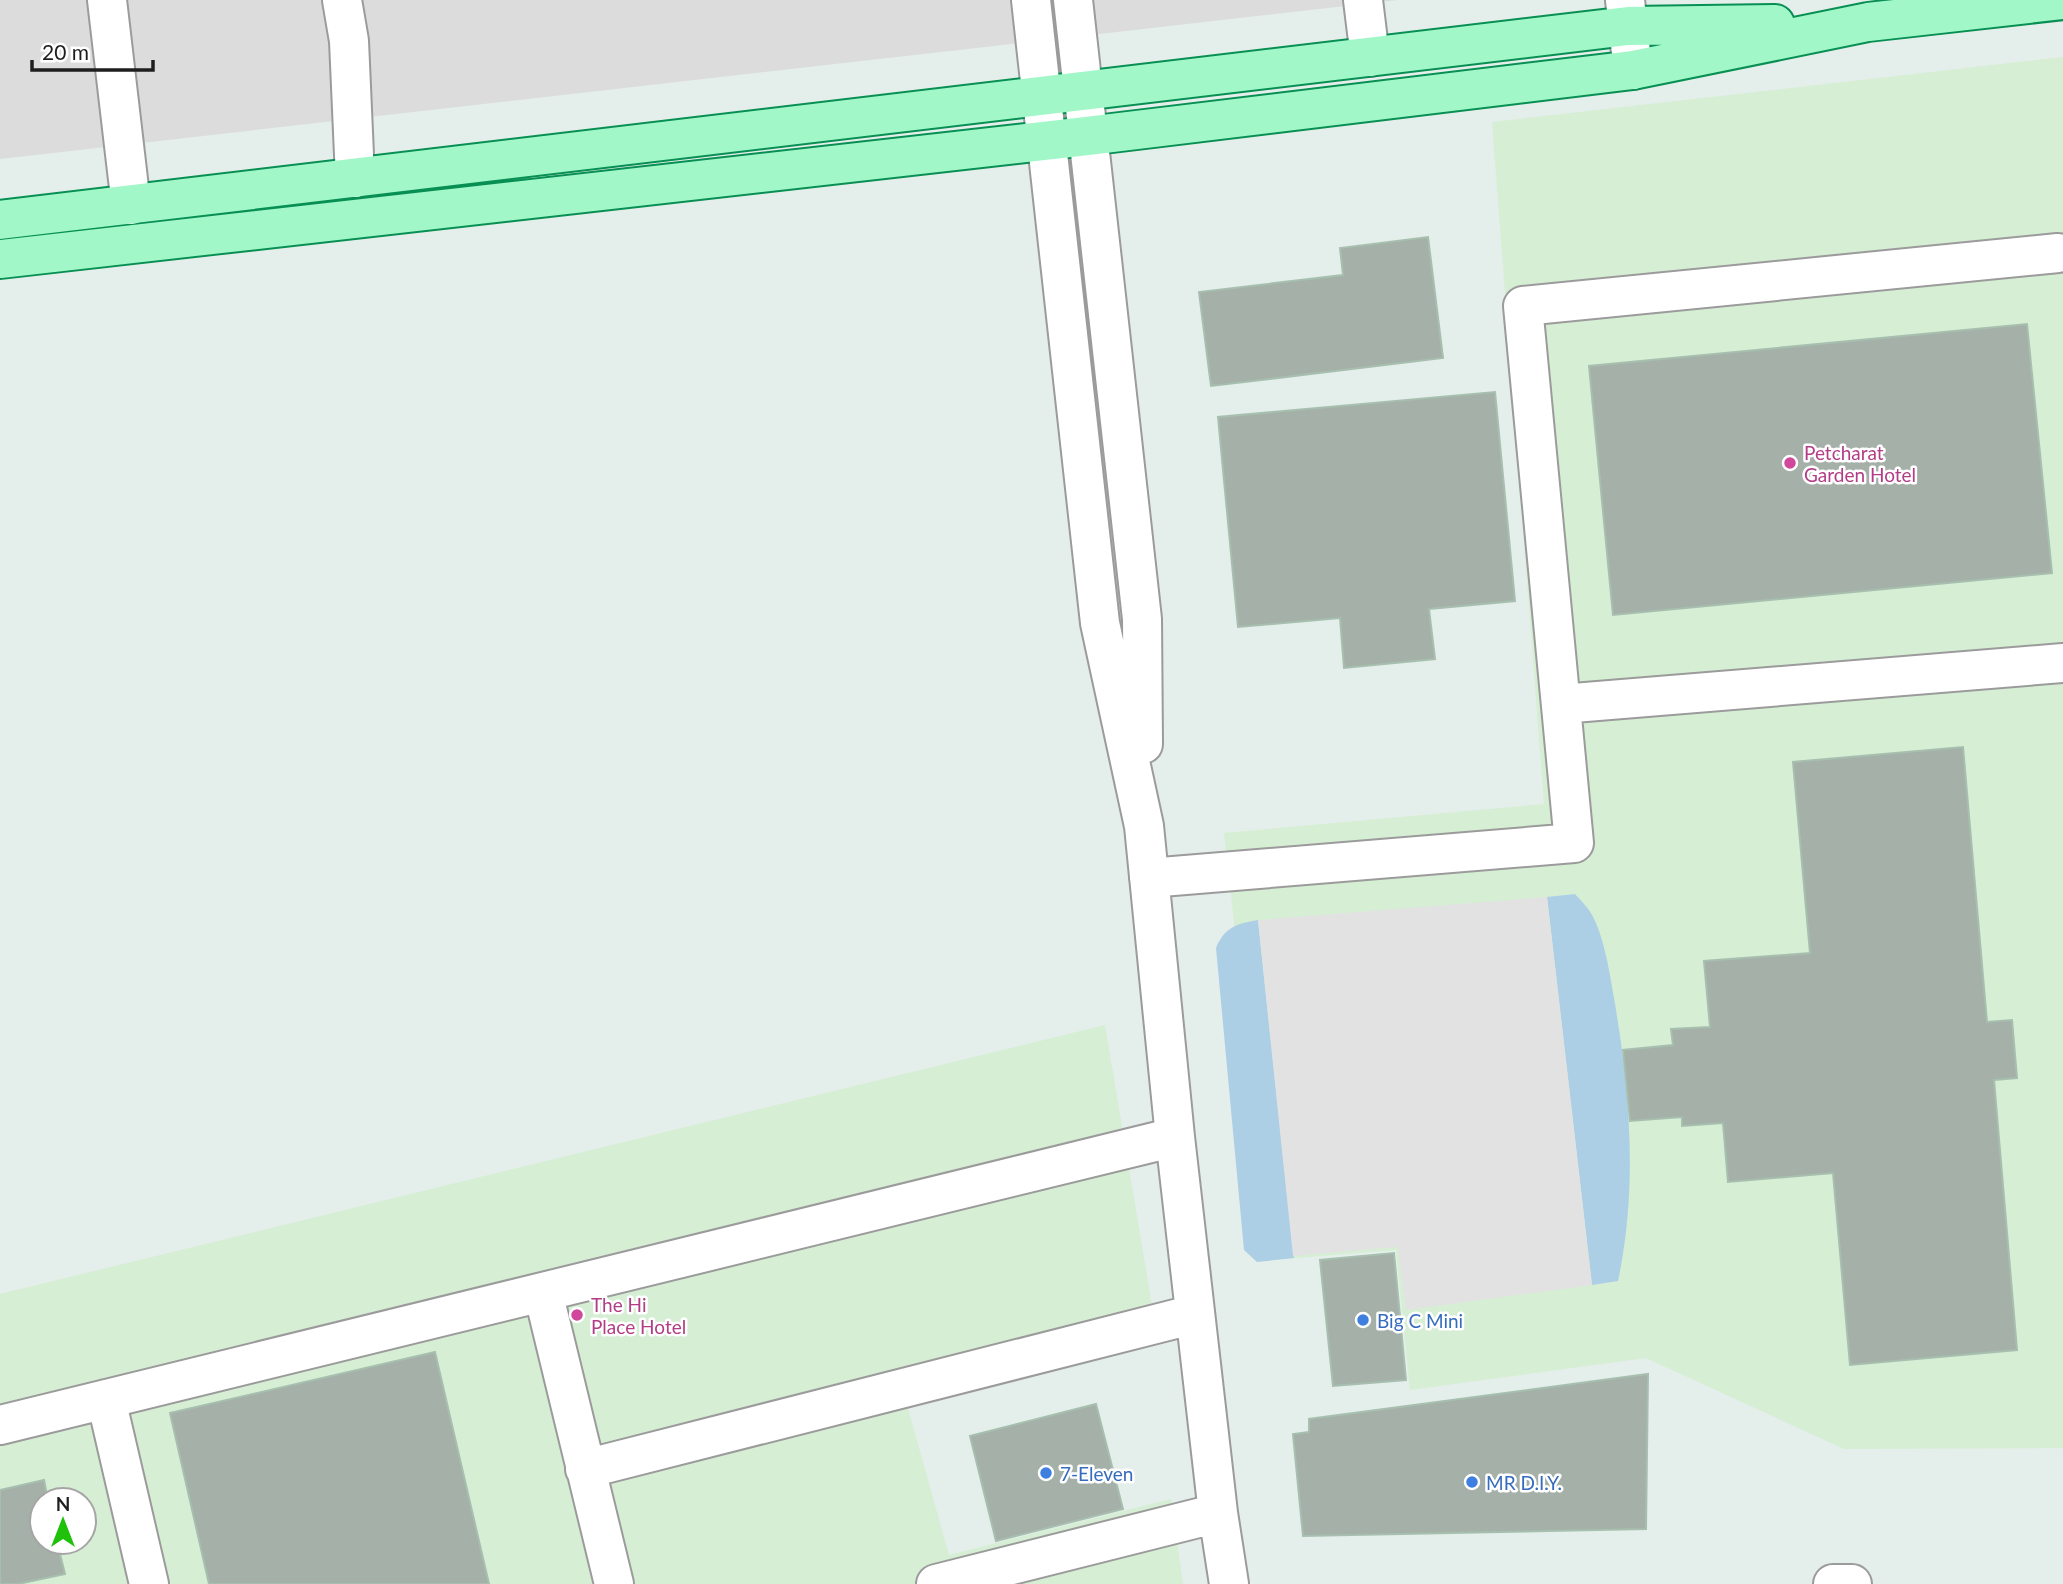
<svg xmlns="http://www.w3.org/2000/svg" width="2063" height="1584" font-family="Lato,sans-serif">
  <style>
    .residential { fill: #dbdcdb }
    .commercial { fill: #d6eed4; fill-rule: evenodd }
    .grass { fill: #accfe6 }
    .parking { fill: #e2e2e2 }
    .building { fill: #a4b0a8; stroke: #a7bfaf; stroke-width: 2 }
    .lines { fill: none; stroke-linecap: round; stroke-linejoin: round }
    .minor-casing { stroke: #9b9b9b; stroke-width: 42 }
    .major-casing { stroke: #088f53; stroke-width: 42 }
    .minor { stroke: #fff; stroke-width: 38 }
    .major { stroke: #a1f7c8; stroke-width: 38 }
    .hotel-dot { fill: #d1479c; stroke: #fff; stroke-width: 2.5 }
    .shop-dot { fill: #3f7fe0; stroke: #fff; stroke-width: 2.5 }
    .labels { text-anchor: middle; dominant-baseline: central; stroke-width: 5; stroke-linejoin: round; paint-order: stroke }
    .hotel-label { font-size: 19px; fill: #b23c85; stroke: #fff; text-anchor: start }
    .shop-label { font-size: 19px; fill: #366cbe; stroke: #fff; text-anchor: start }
  </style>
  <rect width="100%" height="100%" fill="#e4eeea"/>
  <!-- residential -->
  <path class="residential" d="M0,0H1398L0,159Z"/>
  <!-- commercial -->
  <path class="commercial" d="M2063,57V1448L1844,1449L1646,1358L1410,1390L1396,1250L1272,1260L1224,833L1544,804L1492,122Z
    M1105,1025L1157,1336L907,1405L949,1555L1171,1499L1183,1584H0V1294ZM42,1500H84V1542H42Z"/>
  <!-- grass -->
  <path class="grass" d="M1575,894C1581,901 1588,907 1592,915C1604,936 1610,974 1614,998C1630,1091 1638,1187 1618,1281L1592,1285L1547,897Z
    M1258,920L1294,1258L1257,1262L1244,1250L1216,948C1225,927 1236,924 1258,920Z"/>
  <!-- parking -->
  <path class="parking" d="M1547,897L1592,1285L1406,1310L1398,1247L1293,1256L1258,920Z"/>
  <!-- building -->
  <path class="building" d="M1428,237L1443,358L1211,386L1199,292L1343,275L1340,248Z
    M2027,324L2052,573L1613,615L1589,366Z
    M1495,392L1515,601L1429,609L1435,659L1344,668L1340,618L1238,627L1218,417Z
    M1963,747L1987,1022L2012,1020L2017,1078L1994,1080L2017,1350L1850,1365L1833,1173L1728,1182L1723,1123L1682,1126V1117L1630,1121L1623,1050L1673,1045L1671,1029L1710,1027L1704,961L1810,953L1793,762Z
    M1394,1253L1406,1380L1333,1386L1320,1260Z
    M435,1352L489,1584H209L170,1413Z
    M1648,1374L1646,1529L1303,1536L1293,1434L1309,1432V1419Z
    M1096,1404L1123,1509L996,1541L970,1436Z
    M44,1480L48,1500H42V1542H57L65,1574L18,1584H0V1490Z"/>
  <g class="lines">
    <!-- minor casing -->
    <g class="minor-casing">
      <path id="minor" d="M107,0L131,205
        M342,0L349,41L355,178
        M1031,0L1100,623L1144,826L1175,1137L1218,1513L1229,1584
        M1073,0L1142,619L1143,744
        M1363,0L1370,57
        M1625,0L1633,70
        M1561,704L2063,663
        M1149,878L1574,843L1523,306L2058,253
        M543,1292L614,1584
        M106,1399L149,1584
        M0,1425L1175,1137
        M585,1469L1195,1314
        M936,1584L1218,1513
        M1833,1584H1852"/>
    </g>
    <!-- major casing -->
    <g class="major-casing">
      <path id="major" d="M0,220L1628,26L1775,24
        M0,259L1087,136L1633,70L1868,22L2063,0"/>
    </g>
    <!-- minor -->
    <use href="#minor" class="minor"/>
    <!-- major -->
    <use href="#major" class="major"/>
  </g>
  <!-- markers -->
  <g class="hotel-dot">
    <circle cx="1790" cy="463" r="7"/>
    <circle cx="577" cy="1315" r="7"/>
  </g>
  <g class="shop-dot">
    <circle cx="1363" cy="1320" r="7"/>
    <circle cx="1046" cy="1473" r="7"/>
    <circle cx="1472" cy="1482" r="7"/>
  </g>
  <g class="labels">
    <!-- hotel labels -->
    <g class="hotel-label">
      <text x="1804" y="452">Petcharat<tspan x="1804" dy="22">Garden Hotel</tspan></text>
      <text x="591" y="1304">The Hi<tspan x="591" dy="22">Place Hotel</tspan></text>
    </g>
    <!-- shop labels -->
    <g class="shop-label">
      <text x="1377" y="1320">Big C Mini</text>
      <text x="1060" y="1473">7-Eleven</text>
      <text x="1486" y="1482">MR D.I.Y.</text>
    </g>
  </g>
  <!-- north arrow -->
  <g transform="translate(63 1521)"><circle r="33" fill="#ffffff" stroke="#a5a5a5" stroke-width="2"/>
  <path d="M0-5L12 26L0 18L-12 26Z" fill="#1fc10b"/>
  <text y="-10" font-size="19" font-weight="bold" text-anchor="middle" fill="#1e1e1e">N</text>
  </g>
  <!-- scale -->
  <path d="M32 60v10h121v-10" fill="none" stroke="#1e1e1e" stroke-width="3.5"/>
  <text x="42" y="60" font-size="21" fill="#1e1e1e" stroke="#ffffff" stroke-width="5" paint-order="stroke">20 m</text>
</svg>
